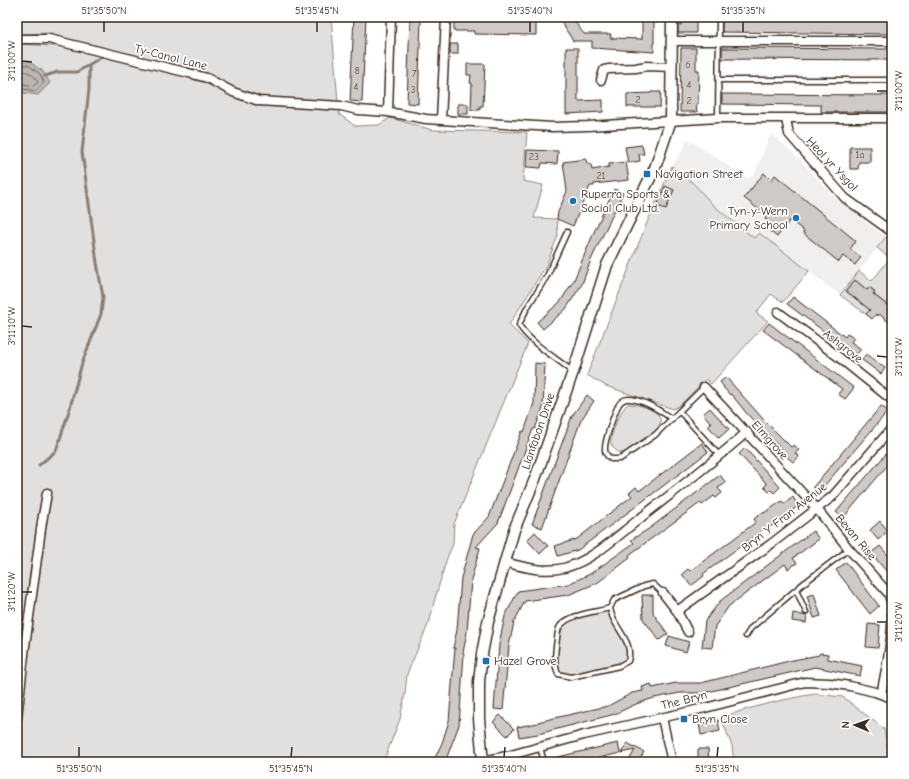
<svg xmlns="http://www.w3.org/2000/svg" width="909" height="779" font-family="'Comic Neue',sans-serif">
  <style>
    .built { fill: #f1efee }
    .green { fill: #e2e0de; stroke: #8e857e }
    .water { fill: #bcb6b3; stroke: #887e77 }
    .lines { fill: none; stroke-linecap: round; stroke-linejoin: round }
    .shore { stroke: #6f625a; stroke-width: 1 }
    .stream { stroke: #887e77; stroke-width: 3 }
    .building { fill: #cfcac7; stroke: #3b2a1e }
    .service-casing { stroke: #3b2a1e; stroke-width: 7 }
    .minor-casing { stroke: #3b2a1e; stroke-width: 11 }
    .tertiary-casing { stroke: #3b2a1e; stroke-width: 13 }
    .service { stroke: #fff; stroke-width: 4 }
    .minor { stroke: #fff; stroke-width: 8 }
    .tertiary { stroke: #fff; stroke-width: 10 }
    .ticks { fill: none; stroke: #3b2a1e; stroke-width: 1.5 }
    .poi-dot { fill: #1f6fb2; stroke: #fff; stroke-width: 1.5 }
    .labels { text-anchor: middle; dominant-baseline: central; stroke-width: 3.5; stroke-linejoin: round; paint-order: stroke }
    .number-label { font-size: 10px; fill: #605248 }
    .street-label { font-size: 12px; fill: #3b2a1e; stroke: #fff }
    .poi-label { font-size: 12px; fill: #3b2a1e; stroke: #fff; text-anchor: start }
    .neatline { fill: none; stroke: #3b2a1e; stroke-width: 1.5 }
    .ticks-label { font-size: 10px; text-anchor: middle; fill: #3b2a1e }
  </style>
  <rect width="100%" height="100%" fill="#fff"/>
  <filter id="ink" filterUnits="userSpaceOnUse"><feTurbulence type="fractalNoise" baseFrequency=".025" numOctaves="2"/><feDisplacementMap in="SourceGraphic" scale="8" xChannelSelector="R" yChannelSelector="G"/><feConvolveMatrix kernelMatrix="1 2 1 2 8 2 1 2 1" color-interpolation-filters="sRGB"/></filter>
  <g filter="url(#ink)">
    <!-- built -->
    <path class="built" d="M771,133L797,157L836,198L886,237L840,295L759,233L754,238L714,206L693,183L672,166L684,148L687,139L749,179L756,171Z"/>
    <!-- green -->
    <path class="green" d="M17,17H331L339,114L355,126L379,125L390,118L433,130L527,132L523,181L543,185L534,218L557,219L558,235L546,266L509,325L528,343L454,524L453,544L447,558L434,602L430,620L407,674L405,694L400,719L384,760L381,762H17V44L54,46L53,33L17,34Z
      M672,166L693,183L714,206L754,238L759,233L809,271L783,302L771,294L756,313L768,321L711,384L706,379L679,406L673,409L606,386L587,375L646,225Z
      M886,237L892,242V296L886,304L873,294L875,291L869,287L867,290L855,280L846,291L870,310L866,314L840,295L859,271L872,281L890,258L877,248Z
      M628,404C639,404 669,411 658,428C655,433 647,438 642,442C634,447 629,453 620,453C616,451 613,448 611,444C609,437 621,408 628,404Z
      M610,608L628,645V661L619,666L571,677L558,674L556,648L559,629L568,619Z
      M815,694L843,697L884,729L890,762H734L732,746L721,717C754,707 782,699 815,694Z"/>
    <!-- water -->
    <path class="water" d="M17,61H29L39,69L42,70L50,83L38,95L17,92Z"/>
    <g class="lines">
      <!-- shore -->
      <path class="shore" d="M17,65H28L40,74L44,82L36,91L17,88
        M17,70C25,70 34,74 38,82L34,86L17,83"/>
      <!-- stream -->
      <path class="stream" d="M45,76L58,72H77L103,56
        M39,465L56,451L69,411L82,363L101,314L103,297L97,263L82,152L89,89V65"/>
    </g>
    <!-- building -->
    <path class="building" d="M354,17H366L362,102L350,101Z
      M454,17L536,21V35L474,34V31H454Z
      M563,17H571L584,34H611L610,38L642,39V17H654V52L592,48V41H573L560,20Z
      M681,17H696V33H678V25H681Z
      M722,17L793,18V17H826V18L871,19V17H884V19H892V34L722,32Z
      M410,18L421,19L418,104L407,103Z
      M450,44H458V54H450Z
      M566,48H578V101L603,100V112L566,114Z
      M681,48H696V70H699L698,104H696L697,112H680Z
      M722,48L892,49V60L722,59Z
      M467,64H485L483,106H480V110H471L472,83H470L471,75H467Z
      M651,92H661L660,107H627V94L651,93Z
      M722,94L890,95L892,112H821V105L722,104Z
      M458,104H468V114H458Z
      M642,145L644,154H639L640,161L628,163L625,147Z
      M850,147H870V162H859L858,169H850Z
      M527,150L558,151L557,164L542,163L541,168L526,167Z
      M586,159L587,164H591L592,170L609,167V164L626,162L629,180L594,184V186H590L573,226L557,219L558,212L567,191L563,162Z
      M764,173L771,180L775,175L856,241L850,249L861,257L855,265L843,256L839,262L803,233L804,231L790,220L777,237L765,227L769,222L765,219L767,216L744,198Z
      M665,186L674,190L666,209L657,206Z
      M614,189L623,193L591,260L582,284L566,309L543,329L537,322L560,302L574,280L594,232Z
      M855,280L867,290L869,287L875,292L873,294L888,306L892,301V325L879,314L877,316L876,314L872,319L866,314L870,310L846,291Z
      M793,297L845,337L847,334L854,338L851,342L861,349L856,355L787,304Z
      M769,323L854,388L845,399L838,394L842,389L763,330Z
      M866,354L885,368L881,374L862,360Z
      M535,363L545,364L543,408L535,429H533L498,523L476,547L480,548L471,580L467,632L463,653L464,654L459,725L445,762H433L442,743L449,721L455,648H453L457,630L461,578L473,534L489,517L522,431L524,432L534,403Z
      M726,377L763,419L791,447L794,445L799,450L795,453L799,457L793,462L780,451L782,450L748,415L731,394L730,395L723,387H724L720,382Z
      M587,395L594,401L581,420L542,528L532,524L572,416Z
      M881,406L888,411L819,492L813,487Z
      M710,408L729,429L719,438L708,426L711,423L703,414Z
      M702,443L708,452L687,468L578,550L558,556L555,546L577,539L632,496L629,493L636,487L639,491Z
      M892,447V460L843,518L836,512Z
      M745,448L780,487L774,493L771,490L769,492L764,487L767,484L739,454Z
      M720,475L726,483L718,488L722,493L716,498L714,496L702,505L700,503L629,555L630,558L597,583L568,595L525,601L514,622L509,646L503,710L494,709L499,644L505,616L518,591L568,584L590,574L634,543L631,540L650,528Z
      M793,497L798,506L766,530L765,528L703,574L704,576L691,586L682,574L688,569L690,571L728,543L756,522L754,519L763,512L764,513L782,501L784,504Z
      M880,521L888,531L878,540L870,530Z
      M813,531L819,539L793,558L797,563L788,569L785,564L729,606L715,626L712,648L702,647L705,621L720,601Z
      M535,532L548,546L540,554L527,540Z
      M880,546L892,560V566L886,571L871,553Z
      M846,562L879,606L870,614L836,570Z
      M814,594L821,616L814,618L807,596Z
      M642,595H653V613L668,634L659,640L643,619Z
      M793,613L807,616L806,623L792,621Z
      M868,624L880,625L878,648L866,647Z
      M669,636L689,642L686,652L666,646Z
      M820,653L828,654V659L862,666L860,676L815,667L703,693H680L654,698L636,704L615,714L538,734L519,737L517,727L538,723V722L550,719L608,706L632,693L643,691L642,687L651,684L652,688L676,683H701L793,660L819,655Z
      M500,715L514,729L507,736L493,722Z
      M718,720L720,731L701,735L699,724Z
      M618,743L620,753L583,762H549V759Z
      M627,743L644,752L638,762H628L635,750L621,753Z
      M698,749H708L709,762H698Z"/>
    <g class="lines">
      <!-- service casing -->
      <g class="service-casing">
        <path id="service" d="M719,80H892
          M718,118L719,17
          M567,232L547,276L527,308L519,325C529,342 556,358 572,371
          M680,412L720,456
          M672,419C661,411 642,399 628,399C624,399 620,402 618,406C614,414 604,442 605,450C605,455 608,456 611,459H620L655,435L704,387
          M796,590L806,612
          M610,608C597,612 566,614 559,628C557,633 557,641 556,646C555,656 554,665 558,674L571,677L619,666L628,661C633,645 621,634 614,620C612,617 611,612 610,608L614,600L644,586L653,584L663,593
          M746,636L751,628L804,583L849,549
          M540,747L544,762"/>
      </g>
      <!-- minor casing -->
      <g class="minor-casing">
        <path id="minor" d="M17,39H49L185,72L207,78L233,92L259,101L341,106L358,110L388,112L426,119L552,127L588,126L718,118H892
          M672,41H892
          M601,80L604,70L609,69L636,68L646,66L671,67
          M388,112L391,17
          M786,119L789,134L845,198L892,232
          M441,120L446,17
          M778,312L836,355L892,400
          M704,387L817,509L849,549L888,593C899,613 886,671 881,694
          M504,562C523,567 544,573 564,568C592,561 616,537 638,520C675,491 712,463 747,432
          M663,593L677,611L688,632
          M677,611L771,544L824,503L832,497L892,428
          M17,718L25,646L42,522L47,493
          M662,718L672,762
          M478,762L507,756L584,735L705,708L805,682L829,683L850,686L875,692L892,698"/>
      </g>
      <!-- tertiary casing -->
      <g class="tertiary-casing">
        <path id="tertiary" d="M483,762L479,719V682L482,654L488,622L514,530L535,479L575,366L607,265L655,168L671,120L672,17"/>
      </g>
      <!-- service -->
      <use href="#service" class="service"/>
      <!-- minor -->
      <use href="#minor" class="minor"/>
      <!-- tertiary -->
      <use href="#tertiary" class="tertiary"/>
    </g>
  </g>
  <!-- ticks -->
  <path class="ticks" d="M104,32V22M317,32V22M530,32V22M743,32V22M22,61L32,62M877,91H887M22,326L32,327M877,356L887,357M22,592H32M877,622H887M79,757V747M291,757L292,747M504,757L505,747M717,757L718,747"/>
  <!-- markers -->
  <g class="poi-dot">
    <rect x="643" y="170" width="8" height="8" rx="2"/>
    <circle cx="573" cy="201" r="4"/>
    <circle cx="796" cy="218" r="4"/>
    <rect x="482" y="657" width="8" height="8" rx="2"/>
    <rect x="680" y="715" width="8" height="8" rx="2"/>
  </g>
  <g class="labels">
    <!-- number labels -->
    <g class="number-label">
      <text x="688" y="65">6</text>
      <text x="357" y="71">8</text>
      <text x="414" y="74">7</text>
      <text x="689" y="85">4</text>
      <text x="356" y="87">4</text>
      <text x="413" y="90">3</text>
      <text x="638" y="100">2</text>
      <text x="689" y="101">2</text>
      <text x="860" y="155">1a</text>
      <text x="534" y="157">23</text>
      <text x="601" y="176">21</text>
    </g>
    <!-- street labels -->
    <g class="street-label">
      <text transform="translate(171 57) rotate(14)">Ty-Canol Lane</text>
      <text transform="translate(832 164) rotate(47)">Heol yr Ysgol</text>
      <text transform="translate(843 346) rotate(38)">Ashgrove</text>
      <text transform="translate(538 431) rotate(-71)">Llanfabon Drive</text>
      <text transform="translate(770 440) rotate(48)">Elmgrove</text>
      <text transform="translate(784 517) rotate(-38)">Bryn Y Fran Avenue</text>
      <text transform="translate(856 537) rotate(50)">Bevan Rise</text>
      <text transform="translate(684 700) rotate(-14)">The Bryn</text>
    </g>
    <!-- poi labels -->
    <g class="poi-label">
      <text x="655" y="174">Navigation Street</text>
      <text x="581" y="194">Ruperra Sports &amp;<tspan x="581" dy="14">Social Club Ltd.</tspan></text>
      <text x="788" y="211" text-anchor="end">Tyn-y-Wern<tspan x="788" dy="14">Primary School</tspan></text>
      <text x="494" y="661">Hazel Grove</text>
      <text x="692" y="719">Bryn Close</text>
    </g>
  </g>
  <!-- margin -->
  <rect width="909" height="779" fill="none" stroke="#fff" stroke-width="44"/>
  <!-- north arrow -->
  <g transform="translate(855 725) rotate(272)" stroke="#ffffff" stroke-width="3" paint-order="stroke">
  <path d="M0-3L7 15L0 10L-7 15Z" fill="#3b2a1e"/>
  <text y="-6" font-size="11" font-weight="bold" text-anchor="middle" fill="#3b2a1e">N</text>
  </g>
  <rect x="22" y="22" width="865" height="735" class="neatline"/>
  <g class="ticks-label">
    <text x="104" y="14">51°35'50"N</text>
    <text x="317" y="14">51°35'45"N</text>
    <text x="530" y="14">51°35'40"N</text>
    <text x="743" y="14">51°35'35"N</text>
    <text transform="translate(11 61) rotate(-90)" y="4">3°11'00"W</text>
    <text transform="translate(898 91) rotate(-90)" y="4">3°11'00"W</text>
    <text transform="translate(11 326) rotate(-90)" y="4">3°11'10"W</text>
    <text transform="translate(898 357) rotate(-90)" y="4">3°11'10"W</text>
    <text transform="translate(11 592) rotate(-90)" y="4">3°11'20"W</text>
    <text transform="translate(898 622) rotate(-90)" y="4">3°11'20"W</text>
    <text x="79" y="772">51°35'50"N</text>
    <text x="291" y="772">51°35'45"N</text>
    <text x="504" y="772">51°35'40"N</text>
    <text x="717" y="772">51°35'35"N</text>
  </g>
</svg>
